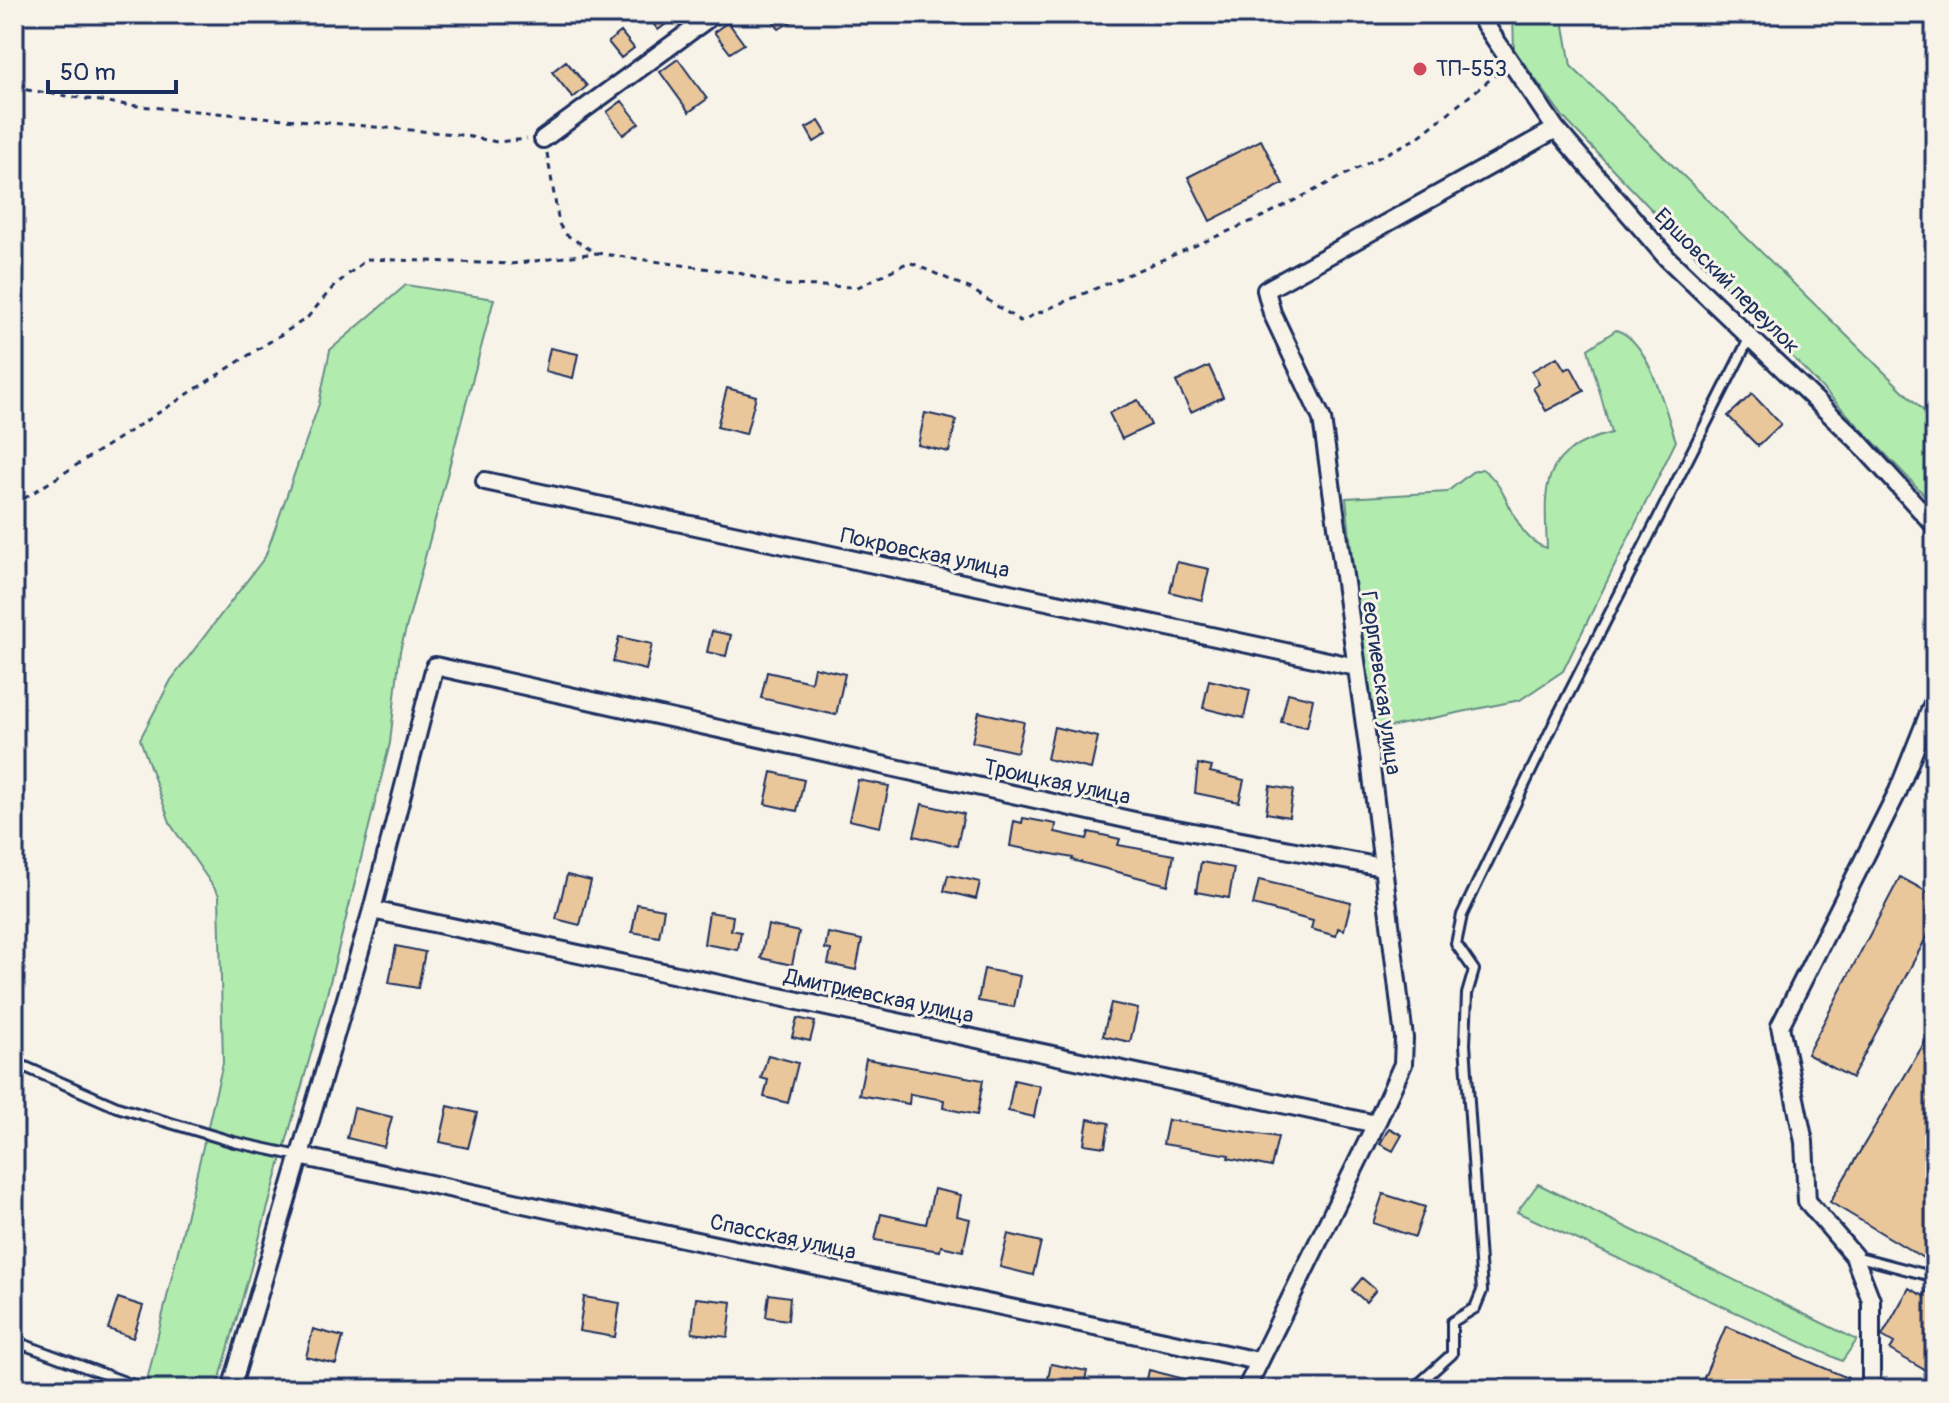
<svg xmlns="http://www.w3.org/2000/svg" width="1949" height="1403" font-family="Pangolin,sans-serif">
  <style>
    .green { fill: #b2ebae; stroke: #668d86; stroke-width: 2 }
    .building { fill: #eac79b; stroke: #1b2f5e; stroke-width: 2 }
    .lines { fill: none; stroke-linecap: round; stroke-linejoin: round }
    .service-casing { stroke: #1b2f5e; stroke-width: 14 }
    .minor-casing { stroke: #1b2f5e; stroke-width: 22 }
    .path { stroke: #1b2f5e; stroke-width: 3; stroke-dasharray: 6 6; stroke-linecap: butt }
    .service { stroke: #f7f3e8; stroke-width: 8 }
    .minor { stroke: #f7f3e8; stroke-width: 16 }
    .poi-dot { fill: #d1495b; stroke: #f7f3e8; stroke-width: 3 }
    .labels { text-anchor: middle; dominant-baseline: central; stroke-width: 6; stroke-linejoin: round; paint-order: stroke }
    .poi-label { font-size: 22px; fill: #1b2f5e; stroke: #f7f3e8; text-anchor: start }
    .street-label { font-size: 22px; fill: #1b2f5e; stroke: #f7f3e8 }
  </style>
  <rect width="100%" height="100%" fill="#f7f3e8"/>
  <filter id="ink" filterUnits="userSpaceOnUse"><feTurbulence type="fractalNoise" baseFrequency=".0125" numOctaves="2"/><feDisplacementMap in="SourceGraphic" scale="16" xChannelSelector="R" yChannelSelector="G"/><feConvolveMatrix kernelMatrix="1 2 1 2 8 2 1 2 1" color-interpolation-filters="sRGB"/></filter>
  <g filter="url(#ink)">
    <!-- green -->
    <path class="green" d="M1513,14H1562L1571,66L1935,422V506L1564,118L1514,50Z
      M406,285L494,299L400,651L390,743L322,1014L217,1389H145L223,1063L219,895L171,825L140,739L171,680L265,557L319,404L330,350Z
      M1616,330C1650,340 1664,409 1676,441L1563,671L1520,700L1370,731L1346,498L1447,492L1472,472L1482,469C1513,489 1511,538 1547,548C1544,484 1540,452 1611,433L1588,349Z
      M1538,1184L1857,1340L1842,1361L1517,1212Z"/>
    <!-- building -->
    <path class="building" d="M646,14H679L658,30Z
      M769,14H804L779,29Z
      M728,22L744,44L730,53L714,32Z
      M621,32L634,48L621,58L608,42Z
      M678,59L707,99L689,112L660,72Z
      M566,61L587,86L573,98L552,72Z
      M622,101L639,123L623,135L607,112Z
      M819,121L827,134L814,142L806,128Z
      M1261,140L1283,184L1210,221L1188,177Z
      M550,348L578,354L573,378L545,371Z
      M1557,357L1565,370L1571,367L1584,391L1546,411L1533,388L1539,384L1532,371Z
      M1209,366L1223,397L1191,412L1176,382Z
      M727,388L756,396L746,434L717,427Z
      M1752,394L1781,424L1758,446L1728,416Z
      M1138,400L1151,425L1122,439L1109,413Z
      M925,413L956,420L949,452L918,445Z
      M1177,562L1209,569L1202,600L1170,592Z
      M712,631L731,635L726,656L707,652Z
      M619,637L652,644L646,670L613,662Z
      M814,667L845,674L836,715L761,698L767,672L811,682Z
      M1209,680L1250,690L1244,718L1203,708Z
      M1288,693L1313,699L1307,727L1281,722Z
      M979,712L1024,722L1017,752L972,742Z
      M1054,727L1098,737L1091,769L1047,759Z
      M1198,764L1212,767L1210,772L1244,780L1239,802L1195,793Z
      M772,772L804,780L797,811L765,804Z
      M858,780L889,786L880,827L849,820Z
      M1270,786L1293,790L1289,817L1266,813Z
      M922,804L964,814L957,846L914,836Z
      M1023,818L1056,824L1055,832L1087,839L1089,832L1120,839L1118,845L1174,855L1168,885L1072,860L1073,858L1010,846L1014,821L1022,823Z
      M1201,862L1234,868L1229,898L1196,892Z
      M567,875L591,881L580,925L556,919Z
      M948,875L980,882L976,899L944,891Z
      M1900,877L1935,896V921L1852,1078L1807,1054Z
      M1259,880L1351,902L1344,930L1338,928L1336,936L1311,929L1313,921L1253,905Z
      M637,904L664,909L659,937L632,932Z
      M709,912L733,916L731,930L741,932L738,950L704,944Z
      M768,925L799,932L792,965L761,958Z
      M828,933L862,940L856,970L828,964L831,950L825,949Z
      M396,946L425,952L418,988L389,983Z
      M984,969L1020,976L1014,1007L978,1001Z
      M1111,1003L1138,1009L1130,1042L1103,1036Z
      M797,1018L815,1022L810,1041L792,1037Z
      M1935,1025V1265L1830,1202Z
      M768,1055L798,1063L788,1103L764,1097L768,1080L761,1078Z
      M866,1059L983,1080L977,1115L943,1108L944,1100L910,1094L909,1104L859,1095Z
      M1014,1080L1040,1086L1034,1117L1008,1111Z
      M448,1106L477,1113L468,1148L440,1142Z
      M354,1108L392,1117L384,1147L347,1138Z
      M1088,1119L1109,1123L1105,1147L1084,1144Z
      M1168,1120L1278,1137L1271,1167L1228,1158L1229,1155L1163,1144Z
      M1389,1128L1402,1135L1393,1151L1380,1144Z
      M934,1189L961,1195L957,1216L970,1219L963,1251L941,1246L940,1251L875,1240L881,1214L926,1224Z
      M1383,1194L1425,1207L1415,1237L1373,1223Z
      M1008,1234L1041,1242L1033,1275L1000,1267Z
      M1362,1278L1376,1290L1366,1302L1352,1290Z
      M1931,1283L1935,1284V1376L1890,1350L1894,1343L1882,1336L1909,1288L1924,1296Z
      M769,1294L790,1297L788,1320L766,1317Z
      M584,1297L620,1303L615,1337L579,1331Z
      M118,1298L143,1306L133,1338L108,1329Z
      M696,1298L732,1302L728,1337L692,1333Z
      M1726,1326L1848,1378L1843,1389H1699Z
      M313,1329L343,1337L336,1364L306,1357Z
      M1051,1364L1087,1371L1083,1389H1046Z
      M1149,1370L1204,1384V1389H1145Z"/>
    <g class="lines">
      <!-- service casing -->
      <g class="service-casing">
        <path id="service" d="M14,1062L117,1107L234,1142L299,1156
          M1855,1256L1935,1277
          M14,1341L144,1389
          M1413,1389L1452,1354V1322L1475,1308L1482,1291L1465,1044L1467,994L1474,970L1456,944L1462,915L1558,715L1750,337"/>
      </g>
      <!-- minor casing -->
      <g class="minor-casing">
        <path id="minor" d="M1478,14L1556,129L1667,258L1857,440L1935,526
          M543,139L714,14
          M485,481L1356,667
          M372,910L1376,1124
          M299,1156L1258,1361
          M231,1389L372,910L435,666L1139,822L1382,867
          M1246,1389L1376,1124L1403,1064L1404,1038L1371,768L1322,419L1272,313L1266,290L1556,129
          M1871,1389V1300L1854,1256L1807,1201L1804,1142L1780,1026L1898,791L1935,698"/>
      </g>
      <!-- path -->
      <path class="path" d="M14,88L127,105L455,134L497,142L527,139
        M547,153L559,224L565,234L596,253L739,273L782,285L858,287L909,262L971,289L1020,321L1264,216L1417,138L1497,74
        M14,505L307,318L334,286L367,259L511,264L596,253"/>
      <!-- service -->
      <use href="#service" class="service"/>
      <!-- minor -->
      <use href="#minor" class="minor"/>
    </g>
  </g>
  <!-- markers -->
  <circle class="poi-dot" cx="1420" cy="69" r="8"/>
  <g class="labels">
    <!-- poi labels -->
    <g class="poi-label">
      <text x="1436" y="69">ТП-553</text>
    </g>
    <!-- street labels -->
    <g class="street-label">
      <text transform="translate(1727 281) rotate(45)">Ершовский переулок</text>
      <text transform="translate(925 553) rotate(12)">Покровская улица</text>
      <text transform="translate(1381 683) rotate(82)">Георгиевская улица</text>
      <text transform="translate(1057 782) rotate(12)">Троицкая улица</text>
      <text transform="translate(879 996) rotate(12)">Дмитриевская улица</text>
      <text transform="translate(783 1237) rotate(12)">Спасская улица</text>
    </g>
  </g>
  <!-- margin -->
  <rect width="1949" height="1403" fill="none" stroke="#f7f3e8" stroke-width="48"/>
  <rect x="24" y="24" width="1901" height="1355" fill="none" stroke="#1b2f5e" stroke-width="3" filter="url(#ink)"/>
  <!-- scale -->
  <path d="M48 80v12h128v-12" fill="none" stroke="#1b2f5e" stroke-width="4"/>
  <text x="60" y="80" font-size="24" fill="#1b2f5e" stroke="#f7f3e8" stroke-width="6" paint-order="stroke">50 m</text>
</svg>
